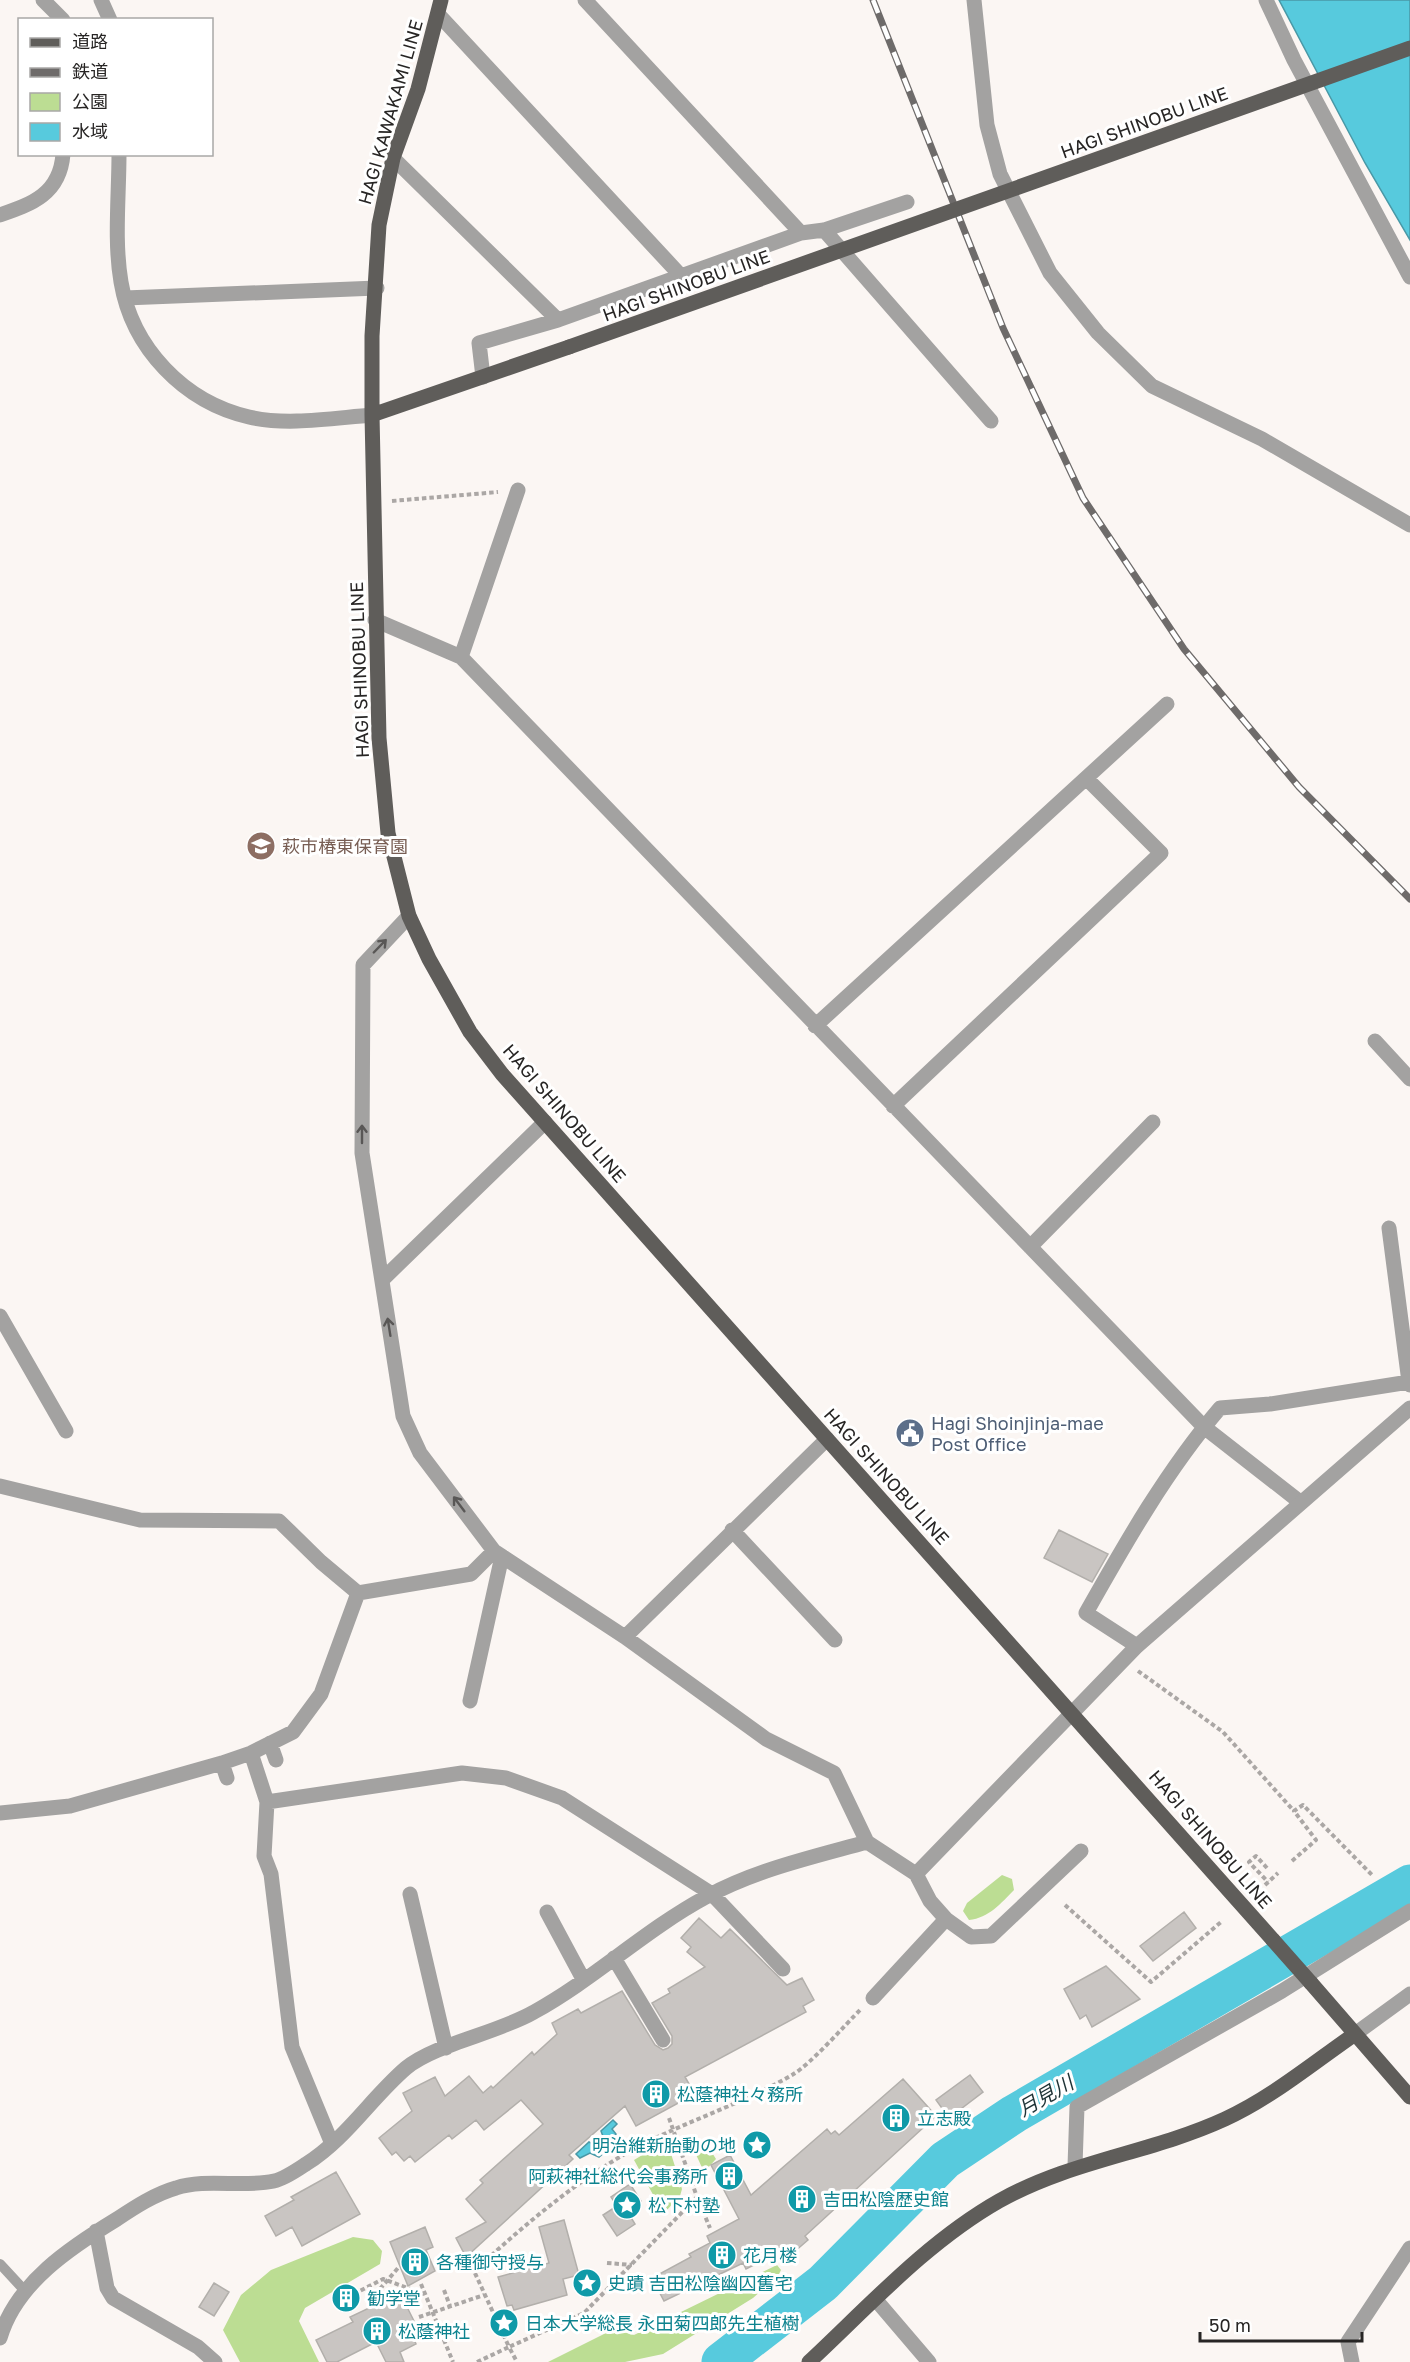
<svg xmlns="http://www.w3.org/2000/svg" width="1410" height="2362" font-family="'Golos Text','Noto Sans JP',sans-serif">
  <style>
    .green { fill: #bcdd93 }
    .water { fill: #57cadd; stroke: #4998a6; stroke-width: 1.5 }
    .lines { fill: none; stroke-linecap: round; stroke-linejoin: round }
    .river { stroke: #57cadd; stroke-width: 39 }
    .building { fill: #c9c5c2; stroke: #b2afab; stroke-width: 1.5 }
    .path { stroke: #aba7a5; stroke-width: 4; stroke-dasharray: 4.5 3; stroke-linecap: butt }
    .service { stroke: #a3a2a1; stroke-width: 10 }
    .minor { stroke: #a3a2a1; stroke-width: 15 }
    .tertiary { stroke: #a3a2a1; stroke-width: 15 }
    .primary { stroke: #5f5d5a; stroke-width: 15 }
    .rail-casing { stroke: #6e6b6a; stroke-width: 7 }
    .rail { stroke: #fff; stroke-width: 4.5; stroke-dasharray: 14; stroke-linecap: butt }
    .primary-bridge { stroke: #5f5d5a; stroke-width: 15 }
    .oneway { stroke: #595756 }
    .labels { text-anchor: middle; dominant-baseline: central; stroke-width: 6; stroke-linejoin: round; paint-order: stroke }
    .street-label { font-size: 18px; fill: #272524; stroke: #fff }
    .education-label { font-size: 18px; fill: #785e54; stroke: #fff; text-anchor: start }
    .service-label { font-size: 18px; fill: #4e5e75; stroke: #fff; text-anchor: start }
    .culture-label { font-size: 18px; fill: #0d838f; stroke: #fff; text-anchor: start }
    .water-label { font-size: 20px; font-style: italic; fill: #1e3336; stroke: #fff }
  </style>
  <rect width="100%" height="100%" fill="#fbf6f3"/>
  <!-- green -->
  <path class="green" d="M1002,1875L1012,1879L1014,1890C1001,1903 989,1918 969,1920L963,1911L967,1903Z
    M704,2140L716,2159L704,2172L693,2148L698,2141Z
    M664,2142L668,2144L682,2189L680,2196L665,2212L662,2211L634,2160Z
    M353,2237L373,2240L382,2251L380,2264L305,2308L299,2321L319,2362H240L223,2330L241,2295L271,2270Z
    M777,2265L781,2270L778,2276L753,2298L663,2354L625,2362H548L614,2329L634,2335Z"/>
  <!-- water -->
  <path class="water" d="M1279,0H1410V240L1365,163Z
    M613,2120L617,2124L612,2129L616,2134L610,2138L615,2143L599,2157L590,2153L580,2158L576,2154L589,2142L597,2146L604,2139L601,2131Z"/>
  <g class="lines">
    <!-- river -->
    <path class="river" d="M721,2362L823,2283L945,2160L1014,2114L1410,1884"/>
  </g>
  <!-- building -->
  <path class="building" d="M1059,1530L1108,1554L1092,1582L1044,1558Z
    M1184,1912L1196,1928L1153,1961L1140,1946Z
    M699,1918L721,1938L730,1929L787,1985L802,1978L814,2000L803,2006L806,2012L685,2077L695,2094L636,2126L625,2106L569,2155L573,2159L466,2257L456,2238L486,2222L466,2199L483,2183L480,2180L543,2124L521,2100L484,2130L476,2120L452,2139L449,2135L415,2162L410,2156L404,2161L396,2152L392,2155L379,2138L412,2111L403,2093L435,2077L445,2096L469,2076L483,2093L491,2086L493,2088L532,2052L534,2055L557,2034L552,2023L578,2009L581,2013L622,1991L655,2045L663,2050L668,2048L672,2044V2036L652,2003L670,1993L668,1989L705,1967L687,1952L691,1947L681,1938Z
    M1106,1966L1140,1999L1092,2027L1086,2015L1080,2019L1064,1989Z
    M970,2075L983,2092L949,2118L936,2100Z
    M903,2079L936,2116L805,2236L808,2240L786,2259L780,2252L746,2269L743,2263L664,2301L652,2278L691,2257L689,2254L710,2243L707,2236L739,2219L711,2165L730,2155L751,2195L827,2129L831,2134L835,2131L839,2135Z
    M336,2172L360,2214L302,2246L292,2227L276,2236L265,2216L294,2200L291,2197Z
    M630,2184L641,2201L627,2211L635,2224L617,2236L603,2215L617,2206L611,2197Z
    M564,2220L579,2275L563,2279L567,2295L514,2310L512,2305L507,2306L498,2277L549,2263L539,2227Z
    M425,2227L433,2247L426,2250L435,2271L408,2286L390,2242Z
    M214,2283L229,2292L214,2316L199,2307Z
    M390,2298L392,2304L404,2301L420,2333L413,2337L416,2344L400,2352L404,2362H386L376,2342L337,2362H327L316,2340L353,2322L350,2317Z"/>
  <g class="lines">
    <!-- path -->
    <path class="path" d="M392,501L498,492
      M1138,1671L1223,1732L1294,1811
      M1292,1861L1316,1840L1294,1811L1303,1805L1373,1876
      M1267,1868L1256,1856L1249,1862L1268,1882
      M1265,1885L1278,1873
      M1065,1905L1151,1982L1221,1922
      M669,2118L697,2197L584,2313L509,2347L474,2271C519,2230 565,2190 618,2158C673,2125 737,2107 792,2075C811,2064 844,2026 861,2009
      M694,2181L709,2172
      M697,2197L710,2228
      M607,2263L632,2265
      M421,2284L453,2362
      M444,2290L450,2306
      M354,2294L383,2279L424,2294
      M374,2301L373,2297L398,2268
      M419,2317L484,2295
      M477,2362L509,2347L517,2362"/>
    <!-- service -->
    <path class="service" d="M0,2264L26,2292"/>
    <!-- minor -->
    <path class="minor" d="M43,0L63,20
      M585,0L801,233
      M974,0L987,125L1000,174L1050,273L1098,333L1152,386L1262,439L1410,525
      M1266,0L1294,60L1410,277
      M438,14L682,277
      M393,158L558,320
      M0,215C32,204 60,194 63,154
      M824,230L991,421
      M125,298L377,288
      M483,377L479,343L558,320L801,233L824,230L907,202
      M375,620L461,657L1204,1427L1300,1502
      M461,657L518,490
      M409,916L363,965L362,1153L403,1416L420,1453L494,1551L625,1637L766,1739L834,1773L867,1842
      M815,1026L1167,704
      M1375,1041L1410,1079
      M893,1106L1161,853L1086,778
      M1389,1228L1409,1382
      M1030,1247L1153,1122
      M382,1280L545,1122
      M0,1316L66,1431
      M0,1486L140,1520L279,1521L321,1562L358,1593L471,1574L494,1551
      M732,1530L835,1640
      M625,1637L827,1439
      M1137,1646L1086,1613C1126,1542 1167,1470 1220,1408L1270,1404L1409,1382L1410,1385
      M470,1701L502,1556
      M270,1743L276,1760
      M251,1753L267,1802L264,1856L271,1874L292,2047L332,2144
      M222,1763L227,1778
      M267,1802L462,1773L506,1778L562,1798L712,1894L783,1969
      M0,1813L70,1806L222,1763L251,1753L293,1732L321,1694L358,1593
      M410,1894L446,2048
      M547,1912L583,1979
      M614,1958L663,2040
      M873,1998L946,1919
      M1355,2034L1410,1994
      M1075,2166L1077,2107L1282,1991L1410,1911
      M96,2231L107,2288L113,2298L198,2347L215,2362
      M0,2338C16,2283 71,2247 117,2219C135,2207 155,2194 176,2188C206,2178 243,2188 274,2181C284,2179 297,2170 306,2164C346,2139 371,2098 406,2068C435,2044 498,2033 534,2012C594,1979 645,1930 706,1897C755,1870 813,1857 867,1842L916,1874L930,1901L946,1919L971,1937L991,1936L1081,1851
      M1352,2362L1348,2342L1410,2248"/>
    <!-- tertiary -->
    <path class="tertiary" d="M101,0L110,20
      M119,154C119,196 114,241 121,282C132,348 184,402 249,417C287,426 333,418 372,415
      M916,1874L1137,1646L1410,1408
      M876,2300L929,2362"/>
    <!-- primary -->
    <path class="primary" d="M441,0L418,89L393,158L379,225L372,336V415L379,738L388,833L409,916L429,959L470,1032L502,1074L1273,1940
      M372,415L569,347
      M1311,1983L1410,2097
      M809,2362C869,2306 927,2242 999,2201C1072,2160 1151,2153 1225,2119C1271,2098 1313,2063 1355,2034"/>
    <!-- rail casing -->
    <g class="rail-casing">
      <path id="rail" d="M873,0L1003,328L1083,498L1184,649L1299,787L1410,899"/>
    </g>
    <!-- rail -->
    <use href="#rail" class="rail"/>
    <!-- primary-bridge -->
    <path class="primary-bridge" d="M569,347L1410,48
      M1273,1940L1311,1983"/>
  </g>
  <!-- one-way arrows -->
  <defs><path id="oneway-shaft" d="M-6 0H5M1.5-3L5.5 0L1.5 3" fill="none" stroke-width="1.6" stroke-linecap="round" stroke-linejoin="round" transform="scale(1.5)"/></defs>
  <g class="oneway">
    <use href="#oneway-shaft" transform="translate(380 946) rotate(-46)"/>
    <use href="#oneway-shaft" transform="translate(362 1134) rotate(-90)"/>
    <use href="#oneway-shaft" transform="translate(389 1327) rotate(-99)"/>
    <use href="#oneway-shaft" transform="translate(459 1504) rotate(-127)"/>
  </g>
  <!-- icons -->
  <defs>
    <g id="school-disc" transform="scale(1.5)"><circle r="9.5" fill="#8d6e63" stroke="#fff"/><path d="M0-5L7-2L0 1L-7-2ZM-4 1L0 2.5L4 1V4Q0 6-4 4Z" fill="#fff"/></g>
    <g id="civic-disc" transform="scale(1.5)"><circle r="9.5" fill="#5c6f8a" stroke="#fff"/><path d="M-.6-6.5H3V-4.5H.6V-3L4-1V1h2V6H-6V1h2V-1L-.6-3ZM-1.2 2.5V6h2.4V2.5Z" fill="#fff"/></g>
    <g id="building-disc" transform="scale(1.5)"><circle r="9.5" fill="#0f9aa8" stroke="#fff"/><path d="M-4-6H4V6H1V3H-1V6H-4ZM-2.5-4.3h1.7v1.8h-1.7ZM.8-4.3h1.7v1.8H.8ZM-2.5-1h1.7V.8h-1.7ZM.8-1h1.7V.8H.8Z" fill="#fff"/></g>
    <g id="sight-disc" transform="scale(1.5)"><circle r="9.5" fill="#0f9aa8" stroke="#fff"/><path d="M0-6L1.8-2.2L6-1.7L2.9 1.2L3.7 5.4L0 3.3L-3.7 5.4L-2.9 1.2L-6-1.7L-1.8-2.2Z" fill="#fff"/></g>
  </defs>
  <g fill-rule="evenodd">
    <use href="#school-disc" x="261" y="846"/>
    <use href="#civic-disc" x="910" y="1433"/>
    <use href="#building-disc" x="656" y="2094"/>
    <use href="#building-disc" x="896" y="2118"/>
    <use href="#sight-disc" x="757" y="2145"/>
    <use href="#building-disc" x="729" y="2176"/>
    <use href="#building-disc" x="802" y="2199"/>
    <use href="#sight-disc" x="627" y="2205"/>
    <use href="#building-disc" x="722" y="2255"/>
    <use href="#building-disc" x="415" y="2262"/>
    <use href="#sight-disc" x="587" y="2283"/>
    <use href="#building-disc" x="346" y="2298"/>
    <use href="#sight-disc" x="504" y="2323"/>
    <use href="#building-disc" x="377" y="2331"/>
  </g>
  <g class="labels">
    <!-- street labels -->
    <g class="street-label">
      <text transform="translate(390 112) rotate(-74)">HAGI KAWAKAMI LINE</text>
      <text transform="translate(1144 122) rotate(-20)">HAGI SHINOBU LINE</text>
      <text transform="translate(686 285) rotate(-20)">HAGI SHINOBU LINE</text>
      <text transform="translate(359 670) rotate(-92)">HAGI SHINOBU LINE</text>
      <text transform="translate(565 1113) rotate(49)">HAGI SHINOBU LINE</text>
      <text transform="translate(887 1476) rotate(48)">HAGI SHINOBU LINE</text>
      <text transform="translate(1211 1839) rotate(49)">HAGI SHINOBU LINE</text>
    </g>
    <!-- education labels -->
    <g class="education-label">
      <text x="282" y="846">萩市椿東保育園</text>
    </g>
    <!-- service labels -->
    <g class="service-label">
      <text x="931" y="1423">Hagi Shoinjinja-mae<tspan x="931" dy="21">Post Office</tspan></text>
    </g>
    <!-- culture labels -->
    <g class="culture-label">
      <text x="677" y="2094">松蔭神社々務所</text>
      <text x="917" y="2118">立志殿</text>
      <text x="736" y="2145" text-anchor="end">明治維新胎動の地</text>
      <text x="708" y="2176" text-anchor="end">阿萩神社総代会事務所</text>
      <text x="823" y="2199">吉田松陰歴史館</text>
      <text x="648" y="2205">松下村塾</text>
      <text x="743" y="2255">花月楼</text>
      <text x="436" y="2262">各種御守授与</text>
      <text x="608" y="2283">史蹟 吉田松陰幽囚舊宅</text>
      <text x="367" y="2298">勧学堂</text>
      <text x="525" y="2323">日本大学総長 永田菊四郎先生植樹</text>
      <text x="398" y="2331">松蔭神社</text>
    </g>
    <!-- water labels -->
    <g class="water-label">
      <text transform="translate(1045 2095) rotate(-30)">月見川</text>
    </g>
  </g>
  <!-- legend -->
  <rect x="18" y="18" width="195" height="138" fill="#ffffff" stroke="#a9a8a7" stroke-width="1.5"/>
  <rect x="30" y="38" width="30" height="9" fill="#5f5d5a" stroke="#a9a8a7" stroke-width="1.5"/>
  <text x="72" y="48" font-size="18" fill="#272524">道路</text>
  <rect x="30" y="68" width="30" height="9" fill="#6e6b6a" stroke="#a9a8a7" stroke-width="1.5"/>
  <text x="72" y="78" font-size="18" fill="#272524">鉄道</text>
  <rect x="30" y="93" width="30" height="18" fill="#bcdd93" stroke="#a9a8a7" stroke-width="1.5"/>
  <text x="72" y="108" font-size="18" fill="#272524">公園</text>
  <rect x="30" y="123" width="30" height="18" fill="#57cadd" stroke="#a9a8a7" stroke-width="1.5"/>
  <text x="72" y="138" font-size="18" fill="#272524">水域</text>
  <!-- scale -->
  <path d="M1200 2332v9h162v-9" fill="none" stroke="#272524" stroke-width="3"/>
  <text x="1209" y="2332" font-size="18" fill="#272524" stroke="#ffffff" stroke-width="4.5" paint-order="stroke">50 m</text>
</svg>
